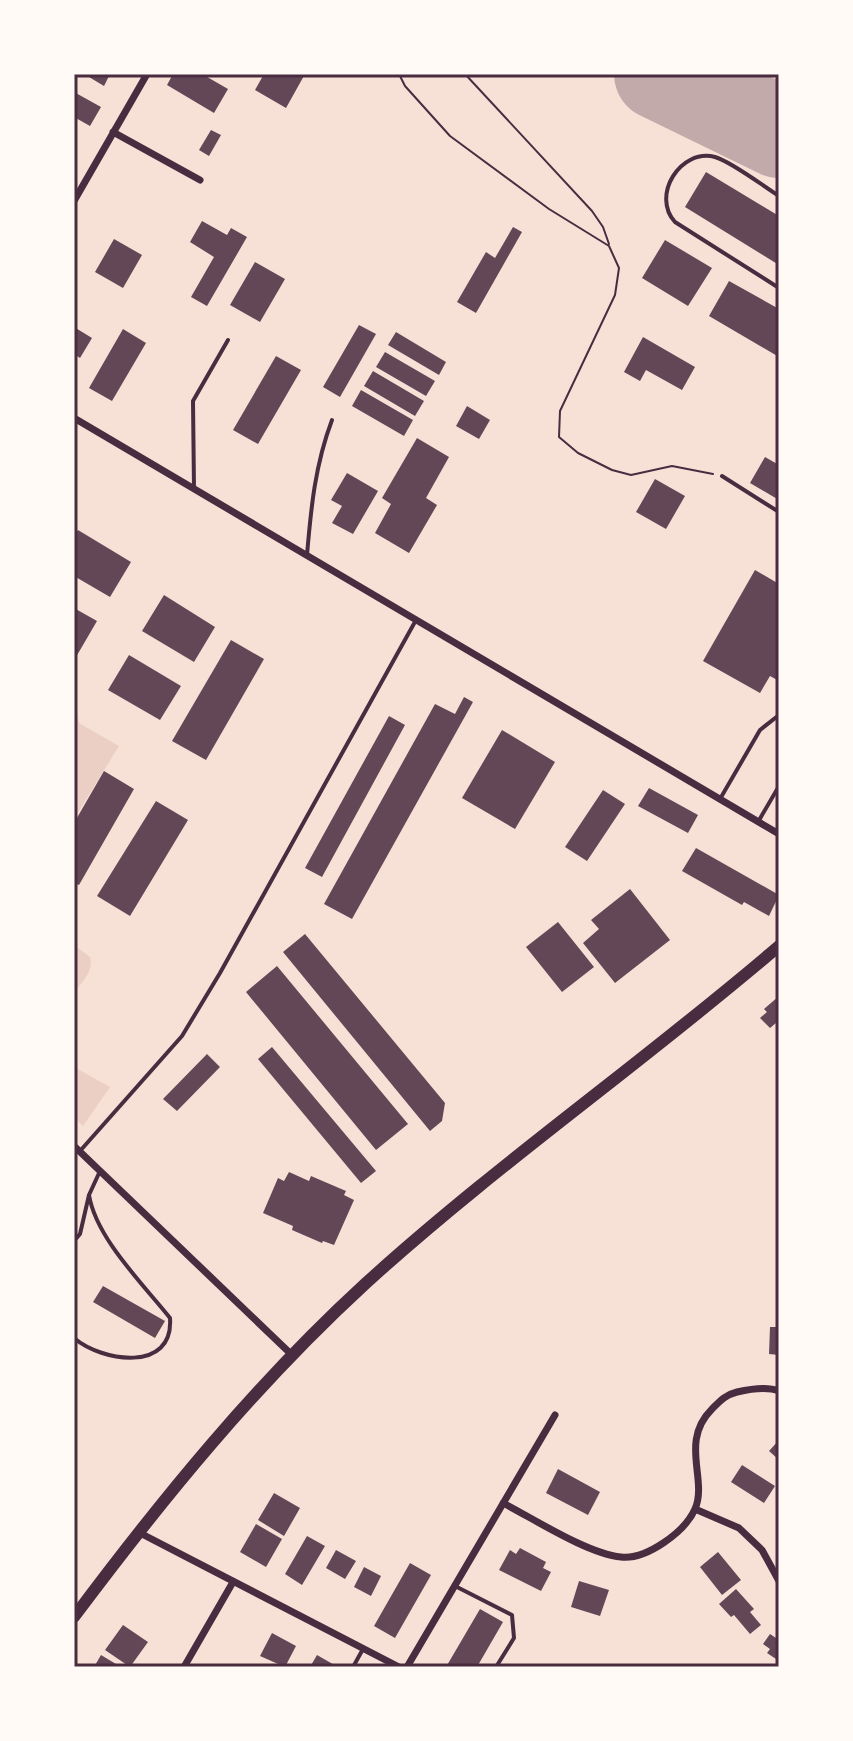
<svg xmlns="http://www.w3.org/2000/svg" width="853" height="1741" font-family="Karla,sans-serif">
  <style>
    .green { fill: #ebcfc5 }
    .lines { fill: none; stroke-linecap: round; stroke-linejoin: round }
    .runway { stroke: #c3aaaa; stroke-width: 92 }
    .building { fill: #644757 }
    .path { stroke: #4a2c40; stroke-width: 2 }
    .service { stroke: #4a2c40; stroke-width: 4 }
    .minor { stroke: #4a2c40; stroke-width: 7 }
    .trunk { stroke: #4a2c40; stroke-width: 12 }
    .neatline { fill: none; stroke: #4a2c40; stroke-width: 3 }
  </style>
  <rect width="100%" height="100%" fill="#f7e1d7"/>
  <!-- green -->
  <path class="green" d="M74,692L79,723L119,746L74,819Z
    M74,945L90,957C94,971 82,982 74,993Z
    M74,1067L110,1087L83,1126L74,1117Z"/>
  <g class="lines">
    <!-- runway -->
    <path class="runway" d="M660,74L779,132"/>
  </g>
  <!-- building -->
  <path class="building" d="M84,74H110L104,86Z
    M173,74H202L228,89L214,113L167,85Z
    M264,74H305L286,108L255,90Z
    M74,92L101,107L90,126L74,117Z
    M211,130L221,135L209,156L199,150Z
    M706,172L779,216V265L685,207Z
    M202,221L227,235L231,228L247,237L207,306L191,297L214,257L190,242Z
    M513,227L522,232L476,313L457,302L486,252L495,258Z
    M114,239L142,255L123,288L95,272Z
    M665,240L712,268L688,306L642,278Z
    M255,262L285,279L260,322L230,305Z
    M729,281L779,309V357L709,316Z
    M359,325L376,334L340,397L323,387Z
    M74,327L92,338L80,358L74,354Z
    M123,329L146,343L112,401L89,388Z
    M396,332L446,362L439,375L388,345Z
    M643,337L695,367L682,390L646,370L640,381L624,372Z
    M385,352L435,381L426,396L376,367Z
    M276,356L301,370L258,444L233,430Z
    M373,371L424,401L415,416L364,386Z
    M361,390L413,420L404,436L352,406Z
    M467,406L490,420L479,439L456,426Z
    M417,438L449,457L426,498L437,505L409,553L375,533L391,504L382,498Z
    M765,457L779,465V500L750,483Z
    M347,473L378,491L353,534L332,523L342,506L331,500Z
    M655,479L685,496L666,529L636,512Z
    M78,530L131,562L110,597L74,576V537Z
    M755,570L779,584V681L770,676L760,693L703,661Z
    M164,595L215,627L194,662L142,631Z
    M74,608L97,621L76,657L74,655Z
    M231,640L264,659L206,760L172,741Z
    M129,655L181,686L160,720L108,690Z
    M464,697L473,702L352,919L324,904L435,704L455,714Z
    M389,716L405,725L322,877L305,868Z
    M502,730L555,762L515,829L462,798Z
    M104,771L134,789L79,885L74,883V823Z
    M649,788L698,815L688,833L638,806Z
    M603,790L625,804L587,861L565,847Z
    M156,801L188,820L130,916L97,896Z
    M696,848L779,895L769,916L744,902L742,905L682,871Z
    M630,889L670,940L615,983L583,943L599,929L591,920Z
    M558,922L594,967L562,992L526,947Z
    M305,934L445,1103L442,1121L430,1131L283,952Z
    M277,966L408,1124L376,1150L246,992Z
    M779,996V1026L776,1023L770,1028L760,1018L767,1012L764,1009Z
    M272,1047L376,1171L361,1183L258,1059Z
    M207,1054L220,1067L177,1111L163,1099Z
    M289,1172L309,1181L311,1176L346,1191L344,1195L354,1200L334,1245L323,1241L322,1243L292,1230L293,1226L263,1213L278,1178L284,1181Z
    M103,1286L165,1321L155,1338L93,1302Z
    M770,1327H779V1355L769,1354Z
    M779,1440V1460L769,1451Z
    M742,1465L775,1486L764,1503L731,1482Z
    M558,1469L600,1492L588,1515L546,1493Z
    M274,1493L300,1508L284,1536L258,1520Z
    M256,1524L282,1539L266,1567L240,1552Z
    M307,1536L325,1546L302,1585L285,1574Z
    M520,1548L546,1562L543,1568L551,1572L541,1591L499,1570L510,1550L516,1554Z
    M336,1550L356,1561L345,1579L326,1568Z
    M718,1552L741,1580L722,1595L700,1567Z
    M410,1563L431,1575L395,1638L374,1626Z
    M364,1567L381,1576L371,1596L354,1587Z
    M579,1581L609,1590L600,1616L571,1607Z
    M736,1589L754,1609L750,1612L761,1625L750,1634L734,1615L731,1617L719,1604Z
    M480,1609L503,1622L477,1667H446Z
    M123,1625L148,1642L130,1667L105,1650Z
    M272,1633L296,1646L285,1667L260,1656Z
    M770,1634L779,1640V1661L767,1653L770,1649L763,1644Z
    M101,1655L121,1667H94Z
    M317,1655L338,1667H310Z"/>
  <g class="lines">
    <!-- path -->
    <path class="path" d="M399,74L405,86L450,136L549,209L609,246L619,268L615,295L560,411L559,437L578,453L612,470L631,475L672,466L713,474
      M465,74L592,211L603,227L609,244"/>
    <!-- service -->
    <path class="service" d="M779,196C763,186 732,162 715,157C680,148 651,196 675,222L779,288
      M722,476L779,512
      M194,489L193,401L228,340
      M307,555C311,508 315,465 332,420
      M720,799L760,730L779,715
      M758,822L779,786
      M80,1151L182,1036L220,973L416,620
      M74,1241L80,1234L89,1195L100,1171
      M74,1338C102,1362 174,1373 170,1318C143,1284 96,1238 89,1195
      M455,1586L512,1615L514,1638L496,1667
      M353,1667L363,1649"/>
    <!-- minor -->
    <path class="minor" d="M113,132L200,180
      M74,201L147,74
      M74,418L779,834
      M74,1146L292,1355
      M503,1503C534,1519 588,1554 621,1557C646,1560 685,1532 695,1509C708,1479 679,1442 712,1409C720,1401 725,1395 737,1392C750,1389 766,1386 779,1391
      M695,1509L739,1528L762,1550L779,1581
      M138,1532L399,1667
      M184,1667L233,1582
      M407,1667L555,1415"/>
    <!-- trunk -->
    <path class="trunk" d="M74,1617C163,1498 256,1384 365,1284C497,1164 644,1062 779,946"/>
  </g>
  <!-- border -->
  <rect width="853" height="1741" fill="none" stroke="#fffaf5" stroke-width="152"/>
  <rect x="76" y="76" width="701" height="1589" class="neatline"/>
</svg>
